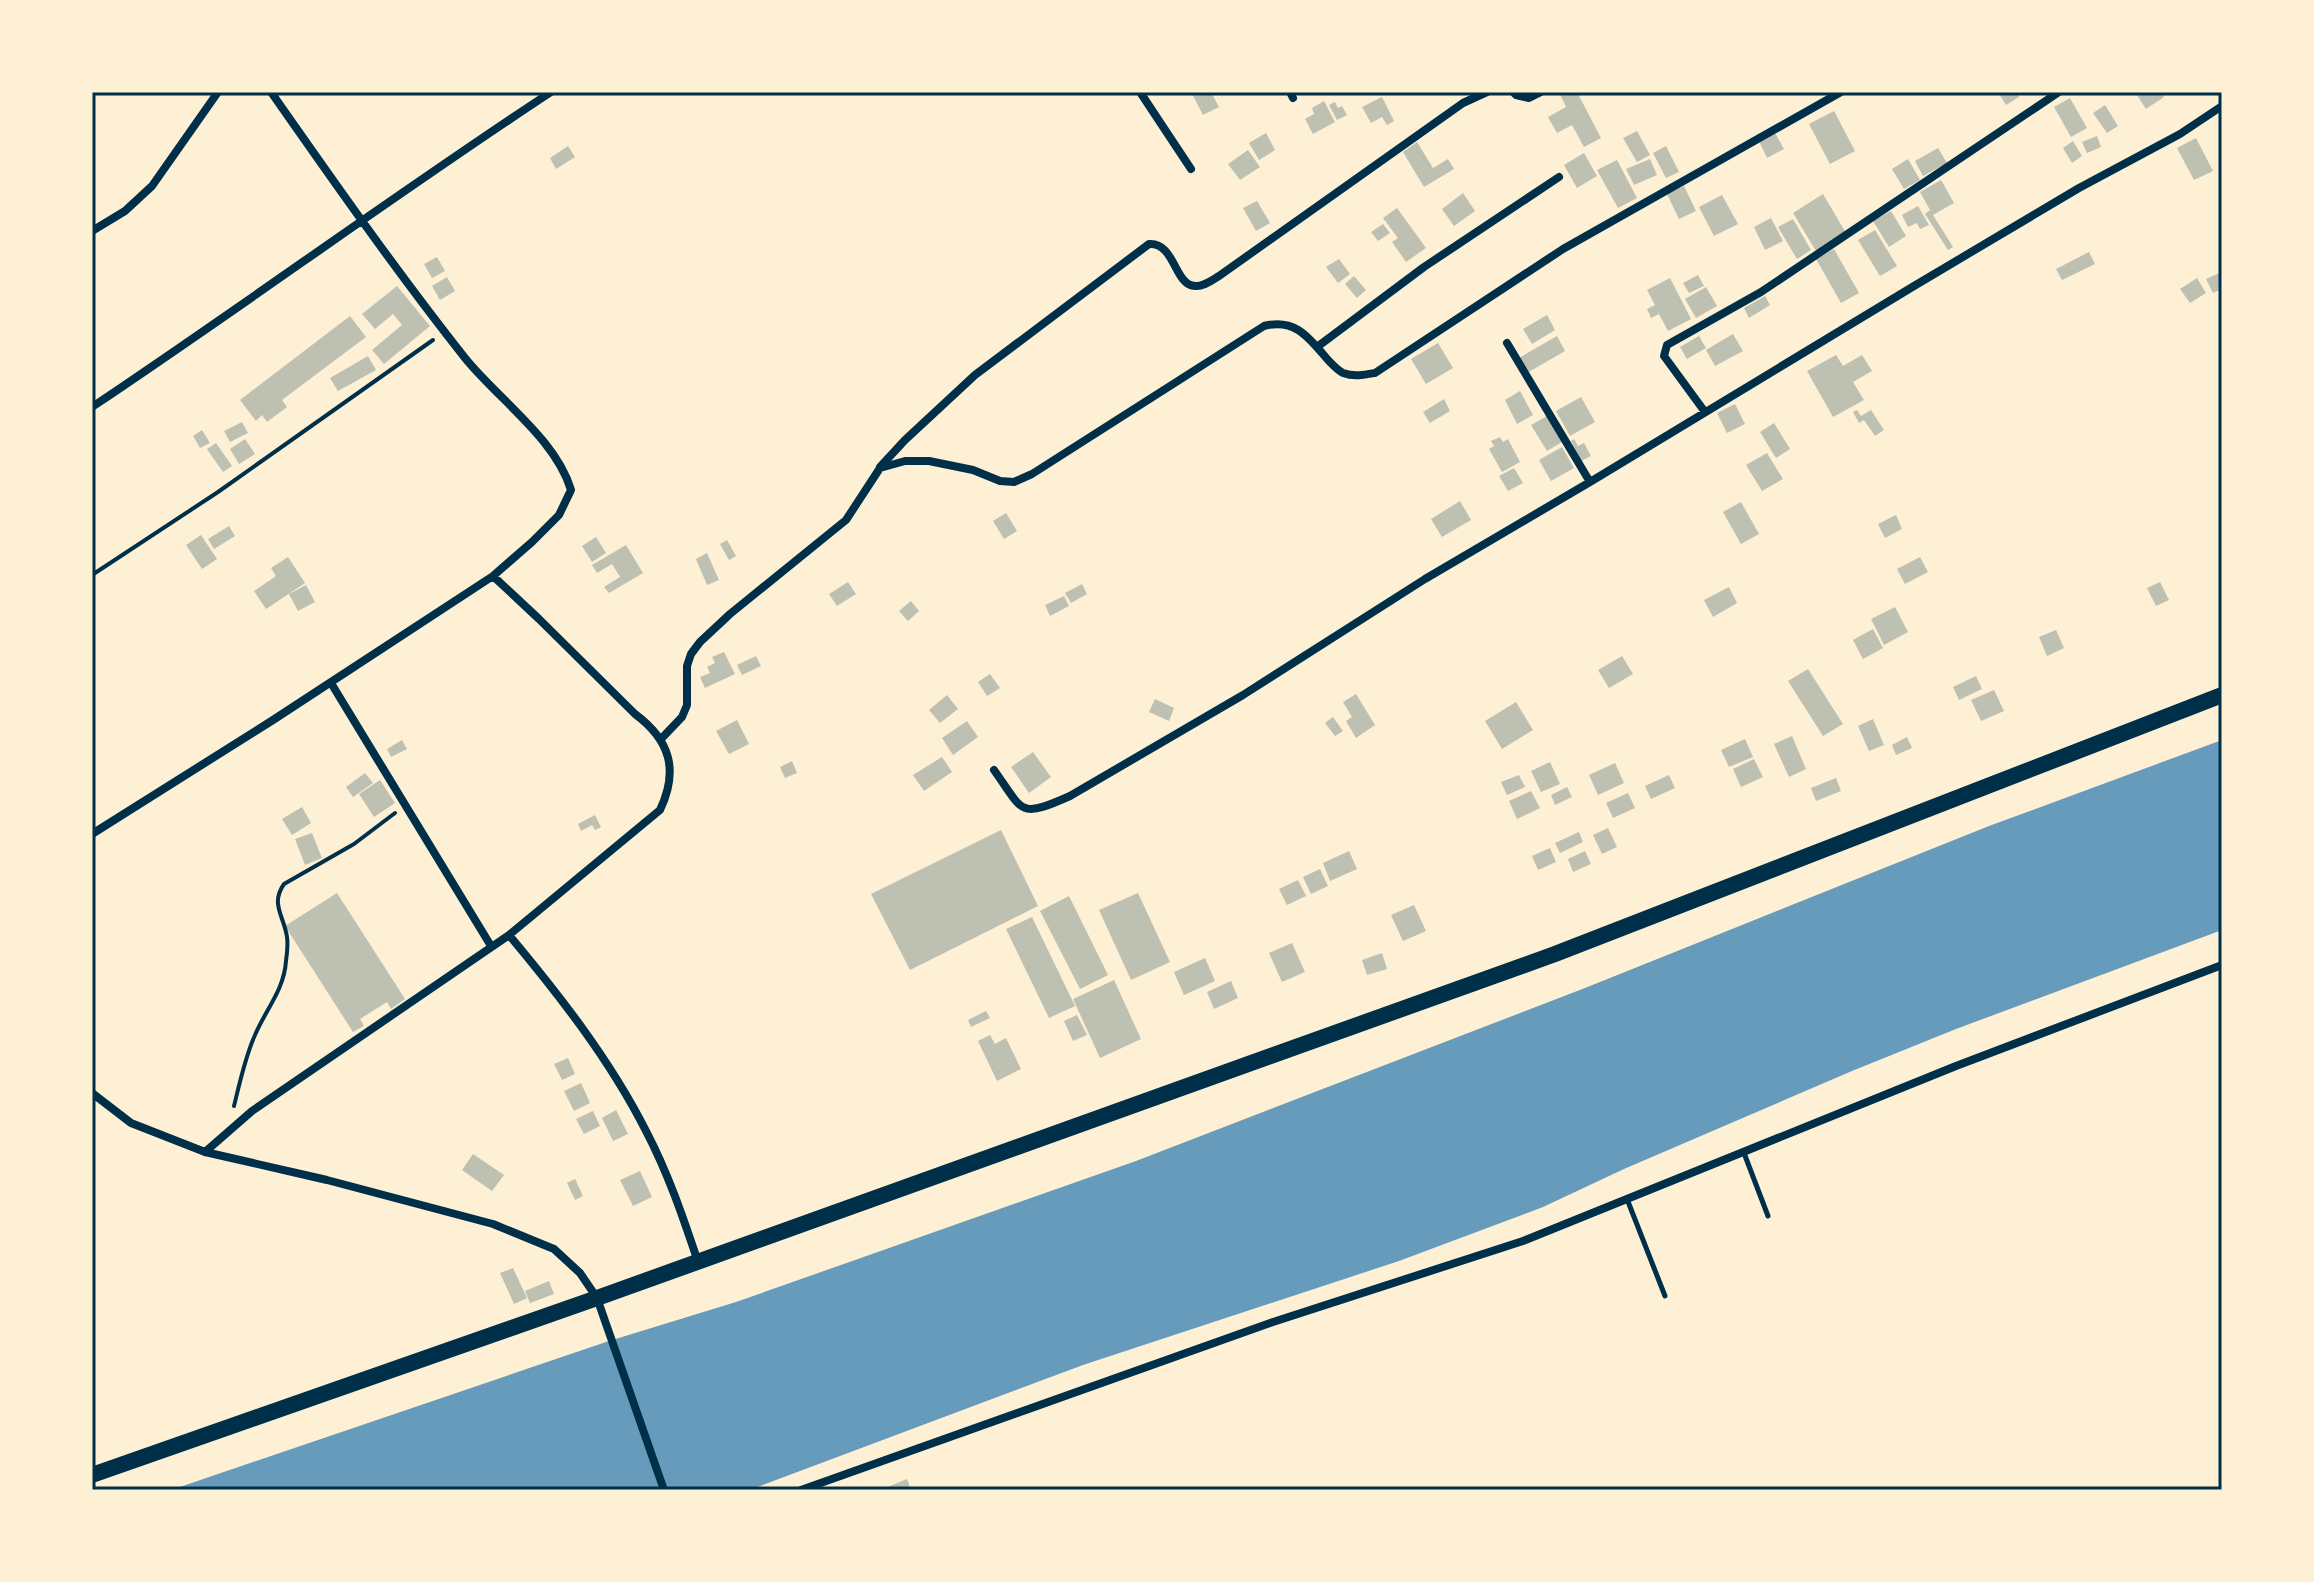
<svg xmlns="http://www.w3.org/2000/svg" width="2314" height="1582" font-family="Helvetica,sans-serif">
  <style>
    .water { fill: #669bbc }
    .building { fill: #bec0b2 }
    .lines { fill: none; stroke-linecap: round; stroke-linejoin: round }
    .path { stroke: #003049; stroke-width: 4 }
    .service { stroke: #003049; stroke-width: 5 }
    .minor { stroke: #003049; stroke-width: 8 }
    .primary { stroke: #003049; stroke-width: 16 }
    .neatline { fill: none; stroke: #003049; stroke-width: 3 }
  </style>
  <rect width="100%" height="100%" fill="#fdf0d5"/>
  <!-- water -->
  <path class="water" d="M2222,740V930L1956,1029L1852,1071L1624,1169L1543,1207L1399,1261L1083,1365L749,1490H171L609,1341L736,1302L1136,1161L1585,988L1989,826Z"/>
  <!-- building -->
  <path class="building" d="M1191,92H1211L1219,107L1203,115Z
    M1559,92H1577L1601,138L1584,147L1572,125L1557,133L1548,117L1566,107Z
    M1998,92H2016L2019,97L2006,105Z
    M2135,92H2160L2164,97L2146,109Z
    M1382,97L1394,121L1387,125L1382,117L1371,123L1362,107Z
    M2070,98L2087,128L2071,137L2054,107Z
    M1324,101L1335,122L1313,134L1305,119L1314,114L1312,108Z
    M1335,102L1338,108L1342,106L1347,115L1337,120L1329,105Z
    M2105,105L2118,126L2107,133L2093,113Z
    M1834,111L1855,151L1830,164L1809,124Z
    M1637,131L1650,155L1637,162L1623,138Z
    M1266,133L1275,150L1259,160L1249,143Z
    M1775,133L1784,149L1767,158L1759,141Z
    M2097,136L2101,147L2087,153L2082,142Z
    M2196,138L2213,171L2194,180L2177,148Z
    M2073,141L2082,156L2072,163L2063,148Z
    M1417,142L1433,168L1448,159L1454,169L1424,187L1403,152Z
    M568,146L575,157L556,169L550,158Z
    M1666,146L1679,172L1666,178L1653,153Z
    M1938,148L1947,163L1923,176L1915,161Z
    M1248,150L1260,167L1240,180L1228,164Z
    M1584,153L1597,176L1577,188L1564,165Z
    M1650,159L1657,175L1634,185L1626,169Z
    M1908,159L1920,180L1904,189L1892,169Z
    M1617,160L1637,198L1618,208L1597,170Z
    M1941,180L1954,203L1933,215L1953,247L1948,250L1925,214L1930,210L1920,192Z
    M1684,186L1696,211L1679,219L1667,194Z
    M1463,193L1475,211L1454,226L1442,209Z
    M1823,194L1846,233L1816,251L1793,213Z
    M1722,195L1738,224L1714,236L1699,207Z
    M1257,201L1270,223L1256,231L1243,208Z
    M1918,206L1929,225L1920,229L1917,223L1908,227L1902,215Z
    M1397,208L1426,248L1406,262L1392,242L1398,238L1383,218Z
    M1891,211L1906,236L1889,247L1873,221Z
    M1771,218L1783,241L1765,250L1754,227Z
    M1793,219L1811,250L1797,259L1778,227Z
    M1383,224L1390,233L1378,241L1371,232Z
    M1875,230L1897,266L1880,276L1858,240Z
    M1834,249L1859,293L1841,303L1816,259Z
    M2089,252L2095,264L2062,280L2056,269Z
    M437,257L445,271L432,278L424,264Z
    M1339,259L1350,274L1338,283L1326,267Z
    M2222,272V289L2213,293L2206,279Z
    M1698,275L1704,286L1689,293L1683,283Z
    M1354,276L1366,290L1357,298L1345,284Z
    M447,277L455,291L440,300L432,286Z
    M1670,278L1691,319L1668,331L1659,314L1651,318L1647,309L1655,305L1647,290Z
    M2197,278L2206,293L2190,303L2180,289Z
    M397,286L430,326L384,364L372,350L402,325L393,314L375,329L362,314Z
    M1706,287L1717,306L1696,318L1685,299Z
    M1765,296L1770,305L1749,318L1744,308Z
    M1547,315L1555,330L1532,344L1523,329Z
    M350,316L366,337L282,400L287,407L267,422L262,415L256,421L240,400Z
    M1733,334L1743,351L1715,366L1706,350Z
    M1557,336L1565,351L1527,373L1519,358Z
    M1699,336L1706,348L1687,359L1680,347Z
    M1438,343L1453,368L1426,384L1411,359Z
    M1836,355L1843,366L1862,355L1872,371L1853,382L1864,400L1833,417L1807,371Z
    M368,356L376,370L338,391L330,378Z
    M1520,391L1533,415L1517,424L1505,400Z
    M1581,397L1595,422L1570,436L1556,411Z
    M1444,399L1450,411L1430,423L1423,412Z
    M1735,404L1745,424L1727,433L1717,413Z
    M1857,410L1861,416L1871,410L1884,430L1875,436L1864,420L1859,423L1853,412Z
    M1547,416L1562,442L1547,451L1531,425Z
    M242,422L248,433L230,442L224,431Z
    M1774,423L1790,449L1776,458L1760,432Z
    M202,430L210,443L200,448L193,436Z
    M1500,437L1503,442L1508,439L1520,462L1502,472L1489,449L1494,446L1491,441Z
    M245,439L255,454L239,464L230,449Z
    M1574,439L1578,446L1584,443L1591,456L1581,461L1571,441Z
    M216,443L232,466L223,472L207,449Z
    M1562,447L1574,468L1551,481L1539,460Z
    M1767,453L1783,479L1762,491L1746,465Z
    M1514,468L1523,483L1508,491L1499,476Z
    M1460,501L1471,520L1442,537L1431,519Z
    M1741,502L1759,534L1741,544L1723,512Z
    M1006,513L1017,531L1004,539L993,521Z
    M1896,515L1902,529L1885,538L1878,524Z
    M229,526L235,536L214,549L208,539Z
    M201,535L217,559L202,569L186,545Z
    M596,537L606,553L592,562L582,546Z
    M727,540L736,556L729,560L720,544Z
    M626,545L643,573L609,593L604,587L620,577L612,564L597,573L592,565Z
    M707,553L719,580L707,585L696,559Z
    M288,557L305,583L266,609L254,591L276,576L271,568Z
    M1920,557L1928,572L1905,584L1897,569Z
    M848,582L856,594L837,606L829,594Z
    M2160,582L2169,600L2156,606L2147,588Z
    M1082,584L1087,594L1071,603L1065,593Z
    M306,585L315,602L298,611L289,594Z
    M1729,587L1737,603L1713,617L1704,600Z
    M1064,596L1069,606L1050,616L1045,605Z
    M911,601L919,611L908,621L899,611Z
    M1895,607L1908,632L1884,645L1871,619Z
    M1873,629L1883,648L1863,659L1853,640Z
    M2056,630L2064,648L2047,656L2039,637Z
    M724,652L735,674L705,688L700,677L710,673L707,667L715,663L712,657Z
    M756,656L761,666L742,675L737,665Z
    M1622,656L1633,674L1609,688L1598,670Z
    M1808,669L1843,724L1823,736L1788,681Z
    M990,674L1000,688L987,696L978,682Z
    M1976,676L1982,689L1959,700L1953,687Z
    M1994,690L2004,711L1981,721L1971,700Z
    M1356,694L1375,725L1356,738L1346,721L1352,717L1343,702Z
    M947,695L958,709L940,723L929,710Z
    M1155,699L1174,708L1169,721L1149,712Z
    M1516,702L1533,730L1502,749L1485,721Z
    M1333,717L1343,731L1335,736L1325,723Z
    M1873,719L1884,745L1869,751L1858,726Z
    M737,720L749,744L729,754L716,731Z
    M967,721L978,737L953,755L942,738Z
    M1792,736L1806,769L1789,777L1774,744Z
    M1907,737L1912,748L1896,755L1892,745Z
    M1745,739L1753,757L1729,767L1721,750Z
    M402,740L407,749L391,757L387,749Z
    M1033,752L1051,777L1029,793L1011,767Z
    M942,757L952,772L924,791L913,775Z
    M1754,759L1763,777L1741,787L1733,769Z
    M792,761L797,773L785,778L780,767Z
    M1550,762L1560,784L1541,792L1531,771Z
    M1615,763L1624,783L1598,795L1589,775Z
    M365,773L373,783L353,797L346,787Z
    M1519,775L1525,787L1507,795L1501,782Z
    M1669,775L1675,788L1651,799L1645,786Z
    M1836,778L1841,791L1816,801L1811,788Z
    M380,780L395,803L374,817L359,794Z
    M1567,787L1572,797L1555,805L1551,795Z
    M1531,791L1540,808L1517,819L1509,801Z
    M1628,793L1635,808L1613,818L1606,803Z
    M302,807L311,823L292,835L282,819Z
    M595,815L601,827L595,830L592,825L581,831L578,824Z
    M1608,828L1617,847L1602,854L1593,835Z
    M1001,830L1038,906L910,970L871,894Z
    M1579,832L1583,842L1560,853L1555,843Z
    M312,833L322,858L305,865L295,839Z
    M1550,848L1556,862L1538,870L1532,856Z
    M1349,851L1357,869L1330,881L1323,863Z
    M1585,851L1591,864L1573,872L1568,859Z
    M1320,869L1328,886L1311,894L1303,877Z
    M1298,880L1306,896L1287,905L1279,889Z
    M337,893L405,999L391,1009L387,1002L360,1019L364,1026L353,1032L285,926Z
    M1138,893L1170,962L1131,980L1099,910Z
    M1069,896L1108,975L1080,989L1040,911Z
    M1414,905L1426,931L1403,941L1391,915Z
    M1032,917L1075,1006L1049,1018L1006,929Z
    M1292,943L1305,972L1282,982L1269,953Z
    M1382,953L1387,969L1367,975L1362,960Z
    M1205,958L1215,981L1184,995L1174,972Z
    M1114,980L1141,1039L1100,1058L1073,999Z
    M1231,981L1238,998L1214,1009L1207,992Z
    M986,1011L990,1018L971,1027L968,1020Z
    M1077,1015L1087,1035L1073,1041L1064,1021Z
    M990,1035L995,1044L1006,1038L1021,1069L997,1081L978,1041Z
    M568,1058L575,1074L562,1080L554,1064Z
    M581,1083L590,1103L574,1111L564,1091Z
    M616,1110L628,1134L613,1141L602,1118Z
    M593,1111L600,1126L584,1134L576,1119Z
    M473,1154L504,1175L492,1191L462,1170Z
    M640,1171L652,1197L633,1206L620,1180Z
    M575,1179L583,1196L575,1200L567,1183Z
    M513,1268L527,1298L514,1304L500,1273Z
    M549,1281L554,1294L530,1303L525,1291Z
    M907,1479L911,1490H880Z"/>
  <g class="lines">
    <!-- path -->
    <path class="path" d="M92,575L218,492L433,340
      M234,1106C240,1082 245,1057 255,1035C266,1009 284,990 286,961C287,954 288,944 287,937C284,916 270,904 284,884L354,844L395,813"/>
    <!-- service -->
    <path class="service" d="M1744,1153L1768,1216
      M1627,1199L1665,1296"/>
    <!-- minor -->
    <path class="minor" d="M1140,92L1191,169
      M1290,92L1293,98
      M1513,92L1516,95L1529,98L1541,92
      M92,231L125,211L152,186L218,92
      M1507,343L1590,482
      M1317,347L1424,267L1559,177
      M92,407C246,304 396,194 551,92
      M1705,412L1664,356L1667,345L1761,292L2059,92
      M880,467L905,440L975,375L1149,244C1175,242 1174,285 1195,286C1203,287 1212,280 1219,276L1463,103L1487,92
      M331,683L491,946
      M661,739L682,717L687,705V666L691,654L700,642L730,614L846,520L880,468L905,461H929L973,470L1000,481L1014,482L1032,474L1264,326C1296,318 1309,338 1328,360C1333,365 1337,370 1343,373C1354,377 1364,375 1375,373L1563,249L1841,92
      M994,770C1024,812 1018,819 1070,796L1243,695L1425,579L1590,482L1914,286L2079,188L2180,134L2222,106
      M92,834L273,720L493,576L532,542L559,515L571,490C556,439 498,399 465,358C397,272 334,182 271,92
      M509,935C560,996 610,1060 646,1131C668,1173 683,1217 698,1262
      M92,1093L131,1123L205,1152L327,1180L493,1224L554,1249L580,1273L597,1298L664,1490
      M205,1152L252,1111L509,935L660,810C679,770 670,740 635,714L539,619L493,576
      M801,1490L1273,1322L1523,1241L1956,1066L2222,965"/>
    <!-- primary -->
    <path class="primary" d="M92,1475L597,1298L1555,954L2222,695"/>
  </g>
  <!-- border -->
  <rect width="2314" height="1582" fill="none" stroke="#fdf0d5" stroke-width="188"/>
  <rect x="94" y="94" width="2126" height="1394" class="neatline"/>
</svg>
